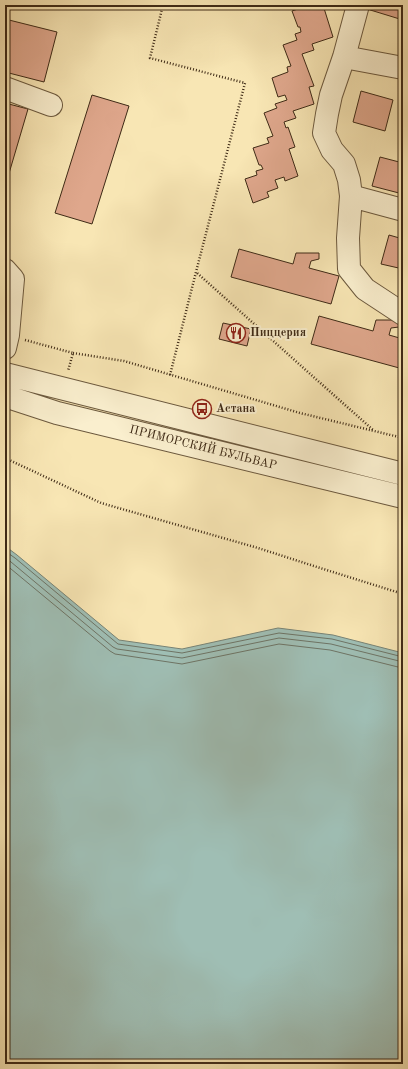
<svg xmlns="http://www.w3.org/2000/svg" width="408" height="1069" font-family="'Old Standard TT',serif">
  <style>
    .water { fill: #9fbeb4; stroke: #788375 }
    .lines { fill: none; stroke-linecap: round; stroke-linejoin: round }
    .shore { stroke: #6e7465; stroke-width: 1 }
    .building { fill: #dfa78c; stroke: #3e2a16 }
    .minor-casing { stroke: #6c593e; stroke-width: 24 }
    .path { stroke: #3e2a16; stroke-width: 2.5; stroke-dasharray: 1 2; stroke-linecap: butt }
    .minor { stroke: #faefce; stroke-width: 22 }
    .labels { text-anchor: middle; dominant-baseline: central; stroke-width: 4; stroke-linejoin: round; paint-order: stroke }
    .poi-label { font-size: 12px; font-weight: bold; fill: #3e2a16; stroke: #faefce; text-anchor: start }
    .street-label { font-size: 12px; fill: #3e2a16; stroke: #faefce }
  </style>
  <rect width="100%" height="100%" fill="#f8e6b4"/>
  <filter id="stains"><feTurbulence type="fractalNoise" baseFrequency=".005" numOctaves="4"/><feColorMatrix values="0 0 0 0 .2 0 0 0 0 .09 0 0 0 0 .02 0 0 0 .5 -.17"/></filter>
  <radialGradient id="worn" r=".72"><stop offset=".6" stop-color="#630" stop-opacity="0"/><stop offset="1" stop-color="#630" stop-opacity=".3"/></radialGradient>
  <!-- water -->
  <path class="water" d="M5,546L17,555L119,640L182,649L278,628L333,635L403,653V1064H5Z"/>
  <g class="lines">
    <!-- shore -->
    <path class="shore" d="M5,551L15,558L118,644L182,653L279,633L332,639L403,657
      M5,557L113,647L117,649L182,658L279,638L331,644L403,662
      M5,564L110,651L115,654L182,664L279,644L330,650L398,667L403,668"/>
  </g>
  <!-- building -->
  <path class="building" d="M310,5H323L333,37L312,44L314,50L302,54L314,86L309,87L314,104L293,111L296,118L284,122L286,128L288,127L295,147L289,149L298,176L285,181L284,177L275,180L278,188L267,192L269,197L253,203L245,179L257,175L256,171L263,169L261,165H259L253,148L269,143L267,138L273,136L264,113L277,108L275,104L287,100L285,95L278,97L272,78L288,72L287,67L291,66L283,45L297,40L295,34L301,32L300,27H298L292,11Z
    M368,5H403V20L367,9Z
    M5,19L57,32L44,82L5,72Z
    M361,91L393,100L385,131L353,122Z
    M92,95L129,106L92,224L55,213Z
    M5,103L28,109L5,187Z
    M380,157L403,163V178L399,193L372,186Z
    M389,235L403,239V269L381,264Z
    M239,249L293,264L296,253H319V259L311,261L309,268L339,276L331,304L231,277Z
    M319,316L373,331L376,320H399V327L391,328L389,335L403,339V369L311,344Z
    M223,323L251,329L247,346L219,339Z"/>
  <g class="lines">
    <!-- minor casing -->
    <g class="minor-casing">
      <path id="minor" d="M358,5L344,57L331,95L327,114L324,133L332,150L344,164L349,180L351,196L348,238L349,269L365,289L403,314
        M344,57L403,68
        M5,88L51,105
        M351,196L403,210
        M5,270L13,279L8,335L5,348
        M5,374L403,474
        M5,396L57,413L403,497"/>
    </g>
    <!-- path -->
    <path class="path" d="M163,5L150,58L245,83L196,272
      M25,340L73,353L68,371
      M73,353L124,361L300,413L403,438
      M170,375L196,272L373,430
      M5,458L101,503L258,548L317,567L403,594"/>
    <!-- minor -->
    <use href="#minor" class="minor"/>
  </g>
  <!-- icons -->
  <defs>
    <g id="restaurant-ring" transform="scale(1)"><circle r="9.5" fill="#faefce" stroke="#8f2418" stroke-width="1.5"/><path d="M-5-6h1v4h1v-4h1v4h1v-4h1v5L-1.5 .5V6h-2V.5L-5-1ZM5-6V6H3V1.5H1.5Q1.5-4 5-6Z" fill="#8f2418"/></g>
    <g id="bus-ring" transform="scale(1)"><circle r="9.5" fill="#faefce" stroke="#8f2418" stroke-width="1.5"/><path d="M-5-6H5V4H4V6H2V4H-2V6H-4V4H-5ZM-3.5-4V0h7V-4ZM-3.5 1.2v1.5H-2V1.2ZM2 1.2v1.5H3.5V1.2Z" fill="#8f2418"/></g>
  </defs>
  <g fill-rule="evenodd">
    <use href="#restaurant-ring" x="236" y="333"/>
    <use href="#bus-ring" x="202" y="409"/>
  </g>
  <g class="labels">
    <!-- poi labels -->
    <g class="poi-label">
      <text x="250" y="333">Пиццерия</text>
      <text x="216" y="409">Астана</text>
    </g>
    <!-- street labels -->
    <g class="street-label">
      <text transform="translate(203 448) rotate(14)">ПРИМОРСКИЙ БУЛЬВАР</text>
    </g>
  </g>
  <!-- margin -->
  <rect width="408" height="1069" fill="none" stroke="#f8e6b4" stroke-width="20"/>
  <rect x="6" y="6" width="396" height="1057" fill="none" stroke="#3e2a16" stroke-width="2"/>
  <rect x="10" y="10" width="388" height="1049" fill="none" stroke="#3e2a16"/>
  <rect width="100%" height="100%" filter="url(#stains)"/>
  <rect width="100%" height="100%" fill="url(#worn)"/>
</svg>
